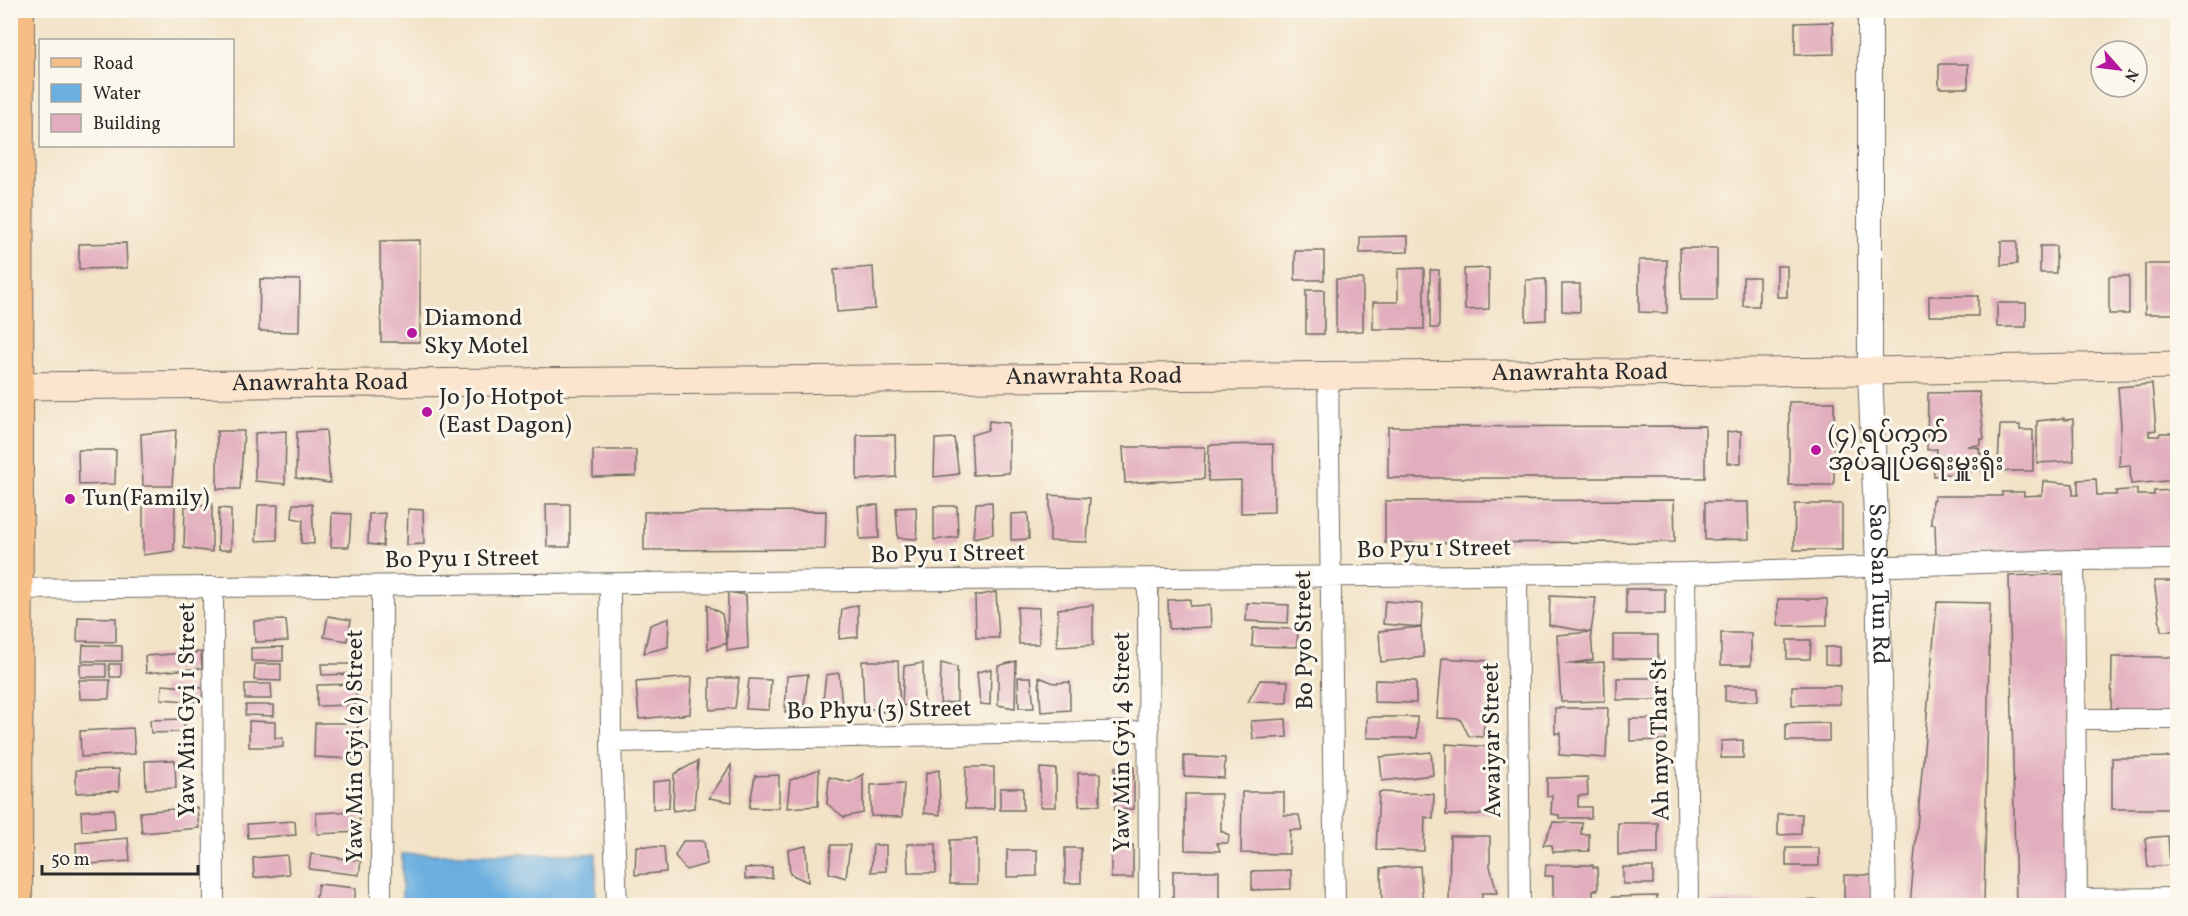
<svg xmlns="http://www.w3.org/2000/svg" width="2188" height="916" font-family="Vollkorn,'Noto Sans Myanmar',serif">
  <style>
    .water { fill: #6aafe0; stroke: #4a6d86; stroke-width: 1.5 }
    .building { fill: #e2aebe }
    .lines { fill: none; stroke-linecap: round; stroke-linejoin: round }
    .minor-casing { stroke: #716b61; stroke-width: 22 }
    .tertiary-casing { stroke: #716b61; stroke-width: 26 }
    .secondary-casing { stroke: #716b61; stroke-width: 29 }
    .primary-casing { stroke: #716b61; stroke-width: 32 }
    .minor { stroke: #fff; stroke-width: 20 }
    .tertiary { stroke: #fff; stroke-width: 24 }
    .secondary { stroke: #fbe5cf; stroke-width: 27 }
    .primary { stroke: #f6be87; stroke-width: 30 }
    .poi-dot { fill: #b5179e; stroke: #fbf7ec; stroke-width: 2 }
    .labels { text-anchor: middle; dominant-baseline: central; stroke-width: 6; stroke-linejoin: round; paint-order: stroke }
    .poi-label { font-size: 24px; fill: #2b2b2b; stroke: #fbf7ec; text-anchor: start }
    .street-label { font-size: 24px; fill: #2b2b2b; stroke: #fbf7ec }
  </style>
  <rect width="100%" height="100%" fill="#fbf7ec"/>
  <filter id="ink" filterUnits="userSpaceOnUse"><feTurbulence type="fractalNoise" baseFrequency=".0167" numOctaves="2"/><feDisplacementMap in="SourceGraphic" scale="12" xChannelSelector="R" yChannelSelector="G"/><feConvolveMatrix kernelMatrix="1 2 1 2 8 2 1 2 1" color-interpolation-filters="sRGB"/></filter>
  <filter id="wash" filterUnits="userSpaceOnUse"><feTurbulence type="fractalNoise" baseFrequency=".008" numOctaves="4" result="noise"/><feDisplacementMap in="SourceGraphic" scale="24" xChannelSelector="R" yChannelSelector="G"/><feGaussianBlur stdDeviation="1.35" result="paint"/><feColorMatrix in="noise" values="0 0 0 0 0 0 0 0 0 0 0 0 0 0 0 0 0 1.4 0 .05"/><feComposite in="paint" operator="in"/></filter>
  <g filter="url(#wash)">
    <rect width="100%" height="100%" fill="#f2e2c6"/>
    <!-- water -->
    <path class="water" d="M402,854H596V905H402Z"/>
    <g id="blocks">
      <!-- building -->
      <path class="building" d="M1653,10H1674V13L1653,12Z
        M1833,22L1834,54L1795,55V23Z
        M1939,64H1968V88H1939Z
        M1408,236V252L1360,253V237Z
        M420,240V342H381L380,241Z
        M2001,241H2017V264L2001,265Z
        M126,243L127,268L79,269V244Z
        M2040,246H2056V273H2040Z
        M1680,248H1717V300H1681Z
        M1295,251H1324V280H1295Z
        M1639,260H1667V313L1639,312Z
        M2145,264H2178V314H2145Z
        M1777,266H1787V297H1777Z
        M873,267L875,309L837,312L834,270Z
        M1424,268V329H1373V302H1398V269Z
        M1489,268V309L1465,310L1464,269Z
        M1430,270H1439V328H1430Z
        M2109,276H2129V314H2109Z
        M1743,277H1759V306H1743Z
        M260,279L300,280L299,332L259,331Z
        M1336,279H1363V331L1336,332Z
        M1546,279V320L1526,321V280Z
        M1562,284H1580V312L1562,311Z
        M1306,290H1324V334H1306Z
        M1929,296H1978V316H1929Z
        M1997,303H2026V327H1997Z
        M2152,384L2156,430L2149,431V436H2159L2160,433H2178V480L2131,484L2130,465L2119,466L2121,425L2118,387Z
        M1979,392L1984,439H1981V445L1967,446L1979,448L1980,454L1990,453L1992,468L1934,476L1933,460H1936L1937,449L1927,450L1928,393Z
        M1789,402H1834V485H1789Z
        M2064,418L2065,420L2073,419L2074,461L2037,463V421Z
        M989,421L1009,423V473L973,475L971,435L988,430Z
        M2000,425H2020V430H2033V471H2004V465H1998Z
        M1705,426V478H1388V427Z
        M176,430L172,486H143L141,434Z
        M326,430L330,483L296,478L297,432Z
        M217,431H244L240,489H217Z
        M286,431L285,484L255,481V433Z
        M1741,431V463H1727V432Z
        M857,435H895L896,477L857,480Z
        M954,438L959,474L934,477L935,439Z
        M1273,444L1274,512L1241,513V480L1208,481L1209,445Z
        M1123,447H1205L1204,479L1125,483Z
        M78,450H116L115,484L79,485Z
        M593,450H636V476L593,477Z
        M2096,479L2097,495H2116V491L2137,489V495H2154V491L2178,490V551L1936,555L1935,524H1931L1932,500H1934V496H2002V492H2024V496L2042,495L2043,481L2073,484V495H2078V480Z
        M1050,495L1090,498L1087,542L1050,541Z
        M1674,500L1675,542L1385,543V501Z
        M992,502L993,534L973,538L976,503Z
        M1705,502H1748L1749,539L1705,540Z
        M175,503L174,551L143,555V505Z
        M212,504V552L184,548L185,506Z
        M293,504H312L314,544L301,543L303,520L292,518Z
        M546,504H570V547H547Z
        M1795,504H1842V550H1794Z
        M258,505H278L277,540L256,541Z
        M878,505L879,538L860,539L858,506Z
        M934,506H957L958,537L934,540Z
        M916,507L917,539L898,538L896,508Z
        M219,508L231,509V550H218Z
        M408,509L423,510L424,544L407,545Z
        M826,511L825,549L644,550V512Z
        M332,513L351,514L349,547H331Z
        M385,513L383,546L368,544L369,514Z
        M1028,513L1029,539L1011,540V514Z
        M2065,574L2072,906H2016L2009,576Z
        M2154,581H2178V631H2161Z
        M1626,589H1665V614H1626Z
        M728,592L746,595L748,648L727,651V643L708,649L707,605L722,614L727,643Z
        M996,592L999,638H976L975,596Z
        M1550,596L1596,598L1591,632L1549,625Z
        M1190,599V606L1210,605L1211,627L1169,629L1168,600Z
        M1778,599H1827V625L1778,626Z
        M1385,601L1423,604L1421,627L1383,624Z
        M1937,602L1990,603L1984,906H1910Z
        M1247,603L1289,605L1288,623L1246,621Z
        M858,605V637L839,639L842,609Z
        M1093,605V645L1057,647L1058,609Z
        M1017,607L1039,608V644H1019Z
        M328,616L351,620L347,641L324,637Z
        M78,617L116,618V642L77,641Z
        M669,618L668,647L644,653L650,625Z
        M286,620L288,641L255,642L254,621Z
        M1421,627L1424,657L1381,662L1379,631Z
        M1253,628L1298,629L1297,647L1252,646Z
        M1591,632L1593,660L1565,664L1604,662L1605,701L1561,702L1557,635Z
        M1721,633H1751V665H1721Z
        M1613,635H1658V659H1613Z
        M1787,640H1811L1810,659H1787Z
        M83,645L122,646V661H82Z
        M283,647V661H251V648Z
        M1825,647H1840V665L1825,664Z
        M201,652L202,668L146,673L145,656Z
        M2112,657H2178V721L2111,725Z
        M1442,658L1489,661L1483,737L1469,736L1460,719L1437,718Z
        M862,661H898L900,714L883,712L864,707Z
        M1016,661L1015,708L998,705V666Z
        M923,663L924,708L902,705L904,666Z
        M941,663L957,667V702L940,704Z
        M80,664H106V677H80Z
        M109,664H121V677H110Z
        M255,664H281V681L254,680Z
        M321,664H351V674L322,675Z
        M991,669L990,705L980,704L977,672Z
        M839,673L842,707L822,708L826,675Z
        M808,674L803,715L785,712L787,676Z
        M692,677L690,714L639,719L636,682Z
        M1018,677H1031L1034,708H1019Z
        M1039,677L1054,683L1070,682V710L1041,712Z
        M710,678H739L735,708L710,710Z
        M1617,678H1660V700H1617Z
        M749,679L771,680L769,710L746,709Z
        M79,680H110L109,699H80Z
        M1260,680L1288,681L1287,703L1248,702Z
        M1375,680L1416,681V703L1374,702Z
        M245,684H271L272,699H245Z
        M356,684V705L317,706V685Z
        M162,685L203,688L202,702L161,699Z
        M1725,686H1758V701H1725Z
        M1792,686H1840V704L1792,705Z
        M246,705H274V716L245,715Z
        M1555,708H1608L1606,758L1559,755L1561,732L1555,734Z
        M1367,717H1417V738H1367Z
        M184,719L185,732L151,733L150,720Z
        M1286,719L1287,737L1253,739L1251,721Z
        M1630,719H1666V740L1630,741Z
        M249,721L275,722V738H283V747H249Z
        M315,723H358L357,742L363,741L362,754H357V759L314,757Z
        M1829,723V741H1786V724Z
        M133,728L135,754L81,757L80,731Z
        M1743,740V758H1721V741Z
        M1446,744L1493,747L1494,814L1446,815Z
        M1431,752L1433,775L1382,781L1380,757Z
        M1184,756L1225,758L1224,778L1184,776Z
        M2178,757V809H2112V758Z
        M175,760L176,788L146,789L145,761Z
        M698,761L694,808L673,811L674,774Z
        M731,765L732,802L709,798Z
        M966,767H994V809H965Z
        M1115,767H1134V809L1115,810Z
        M1040,768L1056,769V807H1040Z
        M119,769V791L76,793V770Z
        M819,769L818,806L787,808L790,780Z
        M939,770L940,815L924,813L926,773Z
        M1078,773H1100V805L1079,806Z
        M863,774V813L844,817L827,804L829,777L850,782Z
        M779,775V808H749L755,776Z
        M1587,777L1588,795L1578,796V807H1591V818H1559V815L1551,814L1552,795L1547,797V778Z
        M670,780L669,808L653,809V782Z
        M904,783L902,817L871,816V785Z
        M1000,788H1023V810H1000Z
        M1242,792H1284V815H1299L1302,830H1290L1289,854L1241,853Z
        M1379,792L1434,794L1433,819L1425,817L1424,851L1376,850Z
        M1185,794H1221V831L1229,835L1228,843H1217L1220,851L1185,850Z
        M197,807L199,828L142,833L140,812Z
        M114,809L115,829L82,831L81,811Z
        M359,811L360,832L317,834L316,813Z
        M1778,814H1802L1801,834L1778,835Z
        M295,821L296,835L248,838L247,824Z
        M1553,822L1582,823L1581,834H1589V851L1553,852L1552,845H1543Z
        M1618,823H1658V854L1618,855Z
        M1450,836H1490V866L1497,893H1482V906H1449Z
        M2168,836L2170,865L2148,867L2145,838Z
        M128,838L130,861L77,865L76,843Z
        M977,839V884H950V840Z
        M683,841H704L707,864L686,870L675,856Z
        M907,844H936V873H908Z
        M831,845H850L846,878L829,873Z
        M873,845H886V871L871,872Z
        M1111,845H1133V878H1111Z
        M636,846L664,847L666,872L635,875Z
        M806,846L808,882L790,874L788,850Z
        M1065,848H1081V883H1065Z
        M1786,848H1819V866H1786Z
        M1007,850H1037V876L1007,877Z
        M311,854L361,861L359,875L309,869Z
        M287,855L289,874L254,878L253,858Z
        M1546,865H1593V868L1597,867L1598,890H1593V904L1553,906V876H1545Z
        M1420,866L1423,906H1382L1381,868Z
        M772,867V878L745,879V868Z
        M1623,867H1653V884H1623Z
        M1291,870V889L1252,890V871Z
        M1173,871H1219V906H1173Z
        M1844,875H1875V906H1844Z
        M318,884L356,888L354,906H315Z
        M1657,896V906H1612V897Z
        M1826,900V906H1778V901Z
        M1709,901H1769V906H1709Z"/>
    </g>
  </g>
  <g filter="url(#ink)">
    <use href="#blocks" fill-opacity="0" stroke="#716b61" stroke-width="1.5"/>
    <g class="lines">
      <!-- minor casing -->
      <g class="minor-casing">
        <path id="minor" d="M1328,374L1335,906
          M2074,560L2077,906
          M1685,573L1688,906
          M1517,575L1520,906
          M1148,579L1149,906
          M610,584L611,742L617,906
          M213,587L214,906
          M10,589L1685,573L2074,560L2178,559
          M2075,719H2178
          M611,742L1149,731
          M2077,899L2178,898
          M381,906L382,586"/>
      </g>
      <!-- tertiary casing -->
      <g class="tertiary-casing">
        <g id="tertiary">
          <path id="s1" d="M1870,10V371L1878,567L1884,906"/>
        </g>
      </g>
      <!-- secondary casing -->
      <g class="secondary-casing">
        <g id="secondary">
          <path id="s2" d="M10,386L1870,371L2178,365"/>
        </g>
      </g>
      <!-- primary casing -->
      <g class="primary-casing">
        <path id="primary" d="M17,906L19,10"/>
      </g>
      <!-- minor -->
      <use href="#minor" class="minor"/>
      <!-- tertiary -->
      <use href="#tertiary" class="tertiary"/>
      <!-- secondary -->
      <use href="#secondary" class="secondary"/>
      <!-- primary -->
      <use href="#primary" class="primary"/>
    </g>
  </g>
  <!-- markers -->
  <g class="poi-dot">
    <circle cx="412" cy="333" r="6"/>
    <circle cx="427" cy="412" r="6"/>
    <circle cx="1816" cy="450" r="6"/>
    <circle cx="70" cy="499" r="6"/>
  </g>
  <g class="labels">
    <!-- poi labels -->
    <g class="poi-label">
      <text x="424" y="319">Diamond<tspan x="424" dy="28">Sky Motel</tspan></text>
      <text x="439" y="398">Jo Jo Hotpot<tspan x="439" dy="28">(East Dagon)</tspan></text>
      <text x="1828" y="436">(၄) ရပ်ကွက်<tspan x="1828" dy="28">အုပ်ချုပ်ရေးမှူးရုံး</tspan></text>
      <text x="82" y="499">Tun(Family)</text>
    </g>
    <!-- street labels -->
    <g class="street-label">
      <text stroke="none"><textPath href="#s2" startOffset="1570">Anawrahta Road</textPath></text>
      <text stroke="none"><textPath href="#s2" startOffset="1084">Anawrahta Road</textPath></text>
      <text stroke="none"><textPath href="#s2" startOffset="310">Anawrahta Road</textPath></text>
      <text transform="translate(1434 550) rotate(-1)">Bo Pyu 1 Street</text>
      <text transform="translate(948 555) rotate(-1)">Bo Pyu 1 Street</text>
      <text transform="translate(462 560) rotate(-1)">Bo Pyu 1 Street</text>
      <text stroke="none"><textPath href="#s1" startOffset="574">Sao San Tun Rd</textPath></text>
      <text transform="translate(1305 640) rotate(-91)">Bo Pyo Street</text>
      <text transform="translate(188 710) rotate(-90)">Yaw Min Gyi 1 Street</text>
      <text transform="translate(879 711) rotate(-1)">Bo Phyu (3) Street</text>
      <text transform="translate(1493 740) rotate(-91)">Awaiyar Street</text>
      <text transform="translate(1661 740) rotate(-91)">Ah myo Thar St</text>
      <text transform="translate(1123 742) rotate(-90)">Yaw Min Gyi 4 Street</text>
      <text transform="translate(356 746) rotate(-90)">Yaw Min Gyi (2) Street</text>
    </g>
  </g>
  <!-- margin -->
  <rect width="2188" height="916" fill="none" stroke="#fbf7ec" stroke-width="36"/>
  <!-- legend -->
  <rect x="39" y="39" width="195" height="108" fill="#fbf7ec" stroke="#a8a59f" stroke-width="1.5"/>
  <rect x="51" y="58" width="30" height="9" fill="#f6be87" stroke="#a8a59f" stroke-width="1.5"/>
  <text x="93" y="69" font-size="18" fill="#2b2b2b">Road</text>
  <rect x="51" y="84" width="30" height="18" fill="#6aafe0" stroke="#a8a59f" stroke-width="1.5"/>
  <text x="93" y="99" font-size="18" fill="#2b2b2b">Water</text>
  <rect x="51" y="114" width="30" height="18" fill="#e2aebe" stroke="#a8a59f" stroke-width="1.5"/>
  <text x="93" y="129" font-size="18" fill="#2b2b2b">Building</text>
  <!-- north arrow -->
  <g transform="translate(2119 69) rotate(118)"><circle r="28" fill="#fbf7ec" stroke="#a8a59f" stroke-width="1.5"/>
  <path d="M0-4.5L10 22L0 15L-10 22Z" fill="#b5179e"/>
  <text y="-9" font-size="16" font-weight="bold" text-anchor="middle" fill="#2b2b2b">N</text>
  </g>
  <!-- scale -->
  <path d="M42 865v9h156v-9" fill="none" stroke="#2b2b2b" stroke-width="3"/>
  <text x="51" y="865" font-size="18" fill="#2b2b2b" stroke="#fbf7ec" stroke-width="4.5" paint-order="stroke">50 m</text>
</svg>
